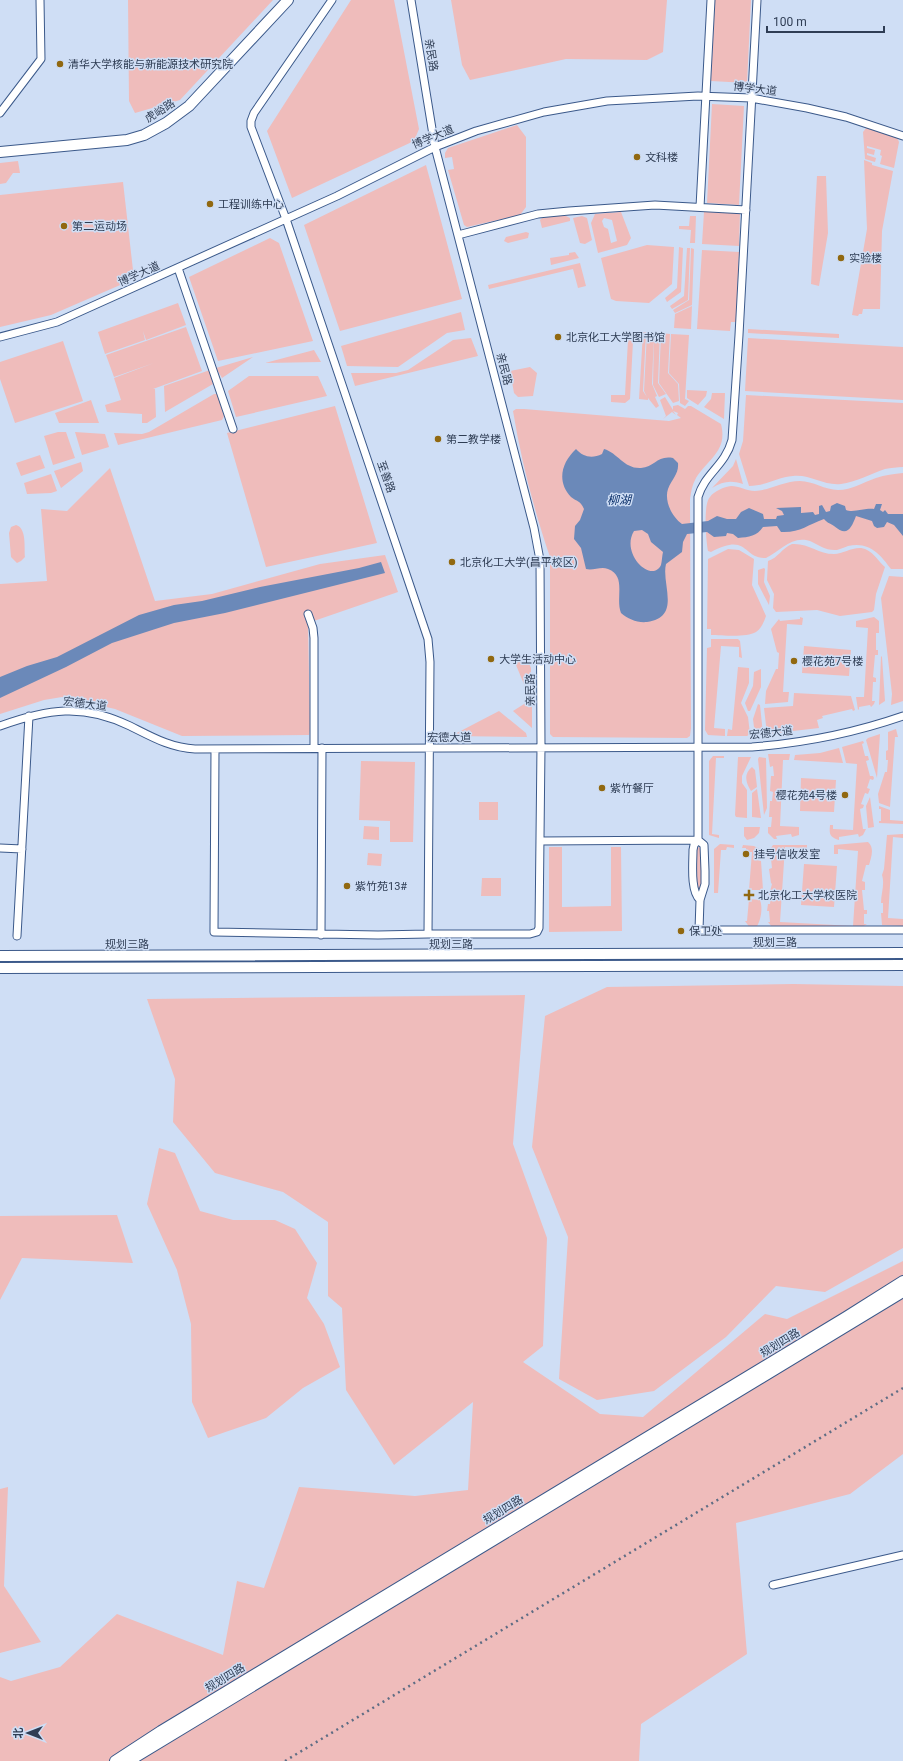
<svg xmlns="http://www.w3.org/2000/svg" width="903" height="1761" font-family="Roboto,'Noto Sans SC',sans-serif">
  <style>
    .green { fill: #efbcbb; fill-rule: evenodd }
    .water { fill: #6b89b9; fill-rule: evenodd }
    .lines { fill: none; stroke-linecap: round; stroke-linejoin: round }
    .street-casing { stroke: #3b598a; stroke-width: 9 }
    .secondary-casing { stroke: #3b598a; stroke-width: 12 }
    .street { stroke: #fff; stroke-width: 7 }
    .secondary { stroke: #fff; stroke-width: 10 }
    .rail { stroke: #5f6d84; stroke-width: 2.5; stroke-dasharray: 2 4; stroke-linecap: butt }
    .poi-dot { fill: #916810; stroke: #cfdef5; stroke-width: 1.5 }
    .labels { text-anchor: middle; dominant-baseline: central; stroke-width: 3; stroke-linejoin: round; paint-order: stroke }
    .street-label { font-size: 11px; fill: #2f3d54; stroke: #cfdef5 }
    .poi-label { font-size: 11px; fill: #2f3d54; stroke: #cfdef5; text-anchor: start }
    .water-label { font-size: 12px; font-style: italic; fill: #082d68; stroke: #cfdef5 }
  </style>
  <rect width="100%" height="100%" fill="#cfdef5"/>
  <!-- green -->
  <path class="green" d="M128,0H273L180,100L135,113L129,101Z
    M351,0H394L419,129L414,141L292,198L267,131Z
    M451,0H667L663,52L647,60L566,59L470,80L462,65Z
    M715,0H751L747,83L711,81Z
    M712,104L744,106L739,205L707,203Z
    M517,125L526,137V207L520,215L467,227L464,225L448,170L454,169L452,157L445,158V153L448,148Z
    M867,127L896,135L899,142L894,168L880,164L882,156L880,155L881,150L867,146V148L875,150L874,155L867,153V155L876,158L875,162L865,159L863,132Z
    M864,160L872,163V165L893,171L882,231L880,309H863L862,314H859L858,316L852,315L867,229Z
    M18,161L20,173H13L6,183L0,184V163Z
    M426,165L462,299L340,331L304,225Z
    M817,176H826L828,233L819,286L811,284Z
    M123,182L134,279L51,315L0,327V195Z
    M621,212L631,238L627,245L598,253L591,223L595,214ZM604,218L612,220L617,241L611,243L608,229L604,227L602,221Z
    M704,212L740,213L739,246L702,244Z
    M564,215L570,218V221L542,228L540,220L542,218Z
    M582,216L587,218L592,240L585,244L580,243L573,218Z
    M690,216H696L695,243H690L691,230L679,229V226H689Z
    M526,232L529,233L528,238L508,243L504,241L506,237Z
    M270,238L279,243L313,341L218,361L189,277Z
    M647,245L674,247L672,284L649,303L616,301L611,299L601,258Z
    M679,247L683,248L681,292L667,302L665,298L677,288Z
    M687,248H690L688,300L672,309L670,306L684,296Z
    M691,248L694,249L692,305L675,313L673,310L689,300Z
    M702,250L739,252L736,322H731L730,331L697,329Z
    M575,252L579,258L551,265L550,258L569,255V253Z
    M580,263L586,286L578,288L573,269L489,289L488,285Z
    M178,303L186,325L146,340L143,331L145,340L105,354L98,332Z
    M692,306L691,329L674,328L675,314Z
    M461,312L465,330L447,333L398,367L347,366L341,346Z
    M186,327L202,371L153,389H155L156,417L147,423H142V414L107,412L105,405L121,400L114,378L154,363L114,377L106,355Z
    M748,329L839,334V338L748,333Z
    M643,332H646L643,391L647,397L644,391L647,332L654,333L652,384L657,396L655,397L659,406L656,408L648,398V400L639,399Z
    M654,333H660L658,383L666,394L659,397L653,385Z
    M661,333L670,334L668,373L678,384L679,401L673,403L659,383Z
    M671,334L689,335L685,399L689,401L685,406L680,403L679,384L669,373Z
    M471,338L478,356L355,386L351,373H396L408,370L453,340Z
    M748,338L903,347V400L745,391Z
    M628,340L633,341L630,399L625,403L611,402V395H625Z
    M63,341L83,401L15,423L0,379V362Z
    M314,350L321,362L265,363Z
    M253,357L222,378L216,368Z
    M530,367L537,373L533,396L518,397L514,393L510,371Z
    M210,370L213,384L165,412L164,386Z
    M249,376H318L327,396L236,417L228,391Z
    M687,390L707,391L706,396L698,405L687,398Z
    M712,393H725L724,419L704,407L711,399Z
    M214,394H217L224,416L222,420L118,445L114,433L142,434L149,432Z
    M746,395L903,403V467C897,467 891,468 885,469C870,474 856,482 841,484C824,486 810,474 793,476C777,477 766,486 749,486L739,454L743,441Z
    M665,397L673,410V406L678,405L685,409L688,406H691L721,424C728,451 708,459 696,478C692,485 691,492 690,499L691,728L690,736L687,738L553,737L550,734V557C534,510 521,460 513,411L516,409H524L669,421L681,418L677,415L678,413L673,411L676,415L672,412L663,419L666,416L660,400Z
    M91,400L99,423H59L55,413Z
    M335,406L377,543L266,567L227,433Z
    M58,432H66L75,458L53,465L44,436Z
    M75,432L105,434L109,447L82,455Z
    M40,455L45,468L21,476L16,463Z
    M736,459L743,484C731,480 723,481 712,488L733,466Z
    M81,462L83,471L61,488L54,471Z
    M110,468L155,601L212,594L320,564L385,555L398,592L308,623L310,729L309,735L182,736L115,709L62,697L44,700L0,714V584L47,581L41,509L67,511Z
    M903,473V569H891C880,554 869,541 848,546C845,547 841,549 837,550C826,551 819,545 810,541C792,535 780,551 766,558C742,559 749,532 711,552L708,551C706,541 703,504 710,497C714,491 724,487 731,486C739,486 747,491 755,491C771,490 784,481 800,481C813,481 825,490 838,490C852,490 864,482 876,478C885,475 894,474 903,473Z
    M51,474L57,491L51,493L27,494L24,483Z
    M16,525C27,528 24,548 25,557L21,561L17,563L11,557L9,533L11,527Z
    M792,544C809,543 818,554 834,554C845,554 856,544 867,550C874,553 879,562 885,567L876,594L874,610L872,612L840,616L817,610L776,612L773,608L774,594L767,580L768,561C778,558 782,548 792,544Z
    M728,549L739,550L754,559L752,585L766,616C764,622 761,629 756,632C746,638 722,635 711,635V629H707L708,559Z
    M764,568L765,569L764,582L770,596L769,605L758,584V570Z
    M889,576L903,577V701L891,705L892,694L881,598Z
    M800,617L803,618L802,625L787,624L783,692H789L788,702L765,704L766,691L776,669H778L779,653L777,652L771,629L779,619L780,621L800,619Z
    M874,617L879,621V633H876V650H878V655H875L873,677L876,678V682H873L872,701H875L874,704L871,707L870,705L859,707V709L858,710L856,697H864L868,628L856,627V621Z
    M711,639H738L740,641L742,658L739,657V647L721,646L714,728L725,729V736L708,735L705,730L707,648L711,647Z
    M804,646L851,650L849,676L802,673Z
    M881,656L882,657L885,701L879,705Z
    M518,657L528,661L531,668V687L526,689L516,665Z
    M738,667L749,668V683L741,703L748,717L750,734L747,736H727L728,729L732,730Z
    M761,669V687L750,711H748L745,703L753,686L754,672Z
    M794,693L851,696L855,710L853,711L852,709L822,716L823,718L817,720L819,728L767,734L764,708L793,706Z
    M532,699V728L513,711Z
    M758,704L760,705L763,734L755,735L753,719Z
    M499,711L526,733L527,737L451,736Z
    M896,729L898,737H895L890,807L879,803L878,794L885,772H887L888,760H886V751L888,750V732Z
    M880,734L877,778L866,740L868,738Z
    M863,741L864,743L862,744L865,756H868L869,760L866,761L870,776H873L874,778L873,780L870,779L867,788L870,789L868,794L865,793L861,804L864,805L863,808L860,809L863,829H866L863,835L859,837L858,834L839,837V840C830,837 829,835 830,825H833V829L853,830L857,764L846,763L842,747Z
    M839,748L843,763L794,760L795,755L820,753Z
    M768,754H790L789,760H783L780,826L799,827V835L792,837L791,834L776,836L777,839H774L768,833V827H771L772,817H769L770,801H772L773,792L770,791L771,776H774L773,766L770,767Z
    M713,756H724V758H716L712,834L719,835V838L709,835V761Z
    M738,757H751L742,776V783L747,790V818L736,817L735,815Z
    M759,757L766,758L767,808L764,815L758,759Z
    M361,761L415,762L413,842H390V821L359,820Z
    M752,767L755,770L757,787L751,791C746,783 743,774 752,767Z
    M801,778L836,780L834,812L800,811Z
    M757,789L761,818L752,817V793Z
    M870,797L874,827L868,828L866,806Z
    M479,802H498V820H479Z
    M879,806L890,810V820L903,821V824L879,823V821H881V809H879Z
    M364,826L379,827V840L363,839Z
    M744,827H760L759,833L754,838L747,840L744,836Z
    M903,834V838L893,837L888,918L903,919V926L882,925L881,913H883V903H881C881,893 885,885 882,875L884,869L887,835Z
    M868,842C875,848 871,858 869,865H866L862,881L865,882V890H862L864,910H867V914H864V924H867L860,928L772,927L768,922H770L769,911H767L768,904H770L771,895H769L772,884L771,883L769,869L772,868L771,859H768L767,854L773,845H807V848L805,851V848L785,847L780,922L853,926L858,851L838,849V854H834V845Z
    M720,844L734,845V848L727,847L726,850H721L718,893H714V849Z
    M743,845L754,846L761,850V852H757L756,860L761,861L763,890H749L752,852H746V848H742Z
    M549,847H562V907L611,906V847H621L622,931L549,932Z
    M698,847L701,848V885L698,891L697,888L696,850Z
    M368,853L382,854L381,866L367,865Z
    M804,864L837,866L834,907L801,905Z
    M482,878H501V896H481Z
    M749,899L760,900C763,908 761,921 756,928H750L745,921H747Z
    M793,984L903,986V1248L825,1292L776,1286L726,1337L654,1391L597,1400L559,1379L568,1237L532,1147L545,1016L607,987Z
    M525,995L513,1144L547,1238L543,1346L523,1362L600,1414L643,1417L765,1314L787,1319L903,1261V1454L850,1494L736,1523L747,1654L641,1724L639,1761H0V1677L11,1681L60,1667L117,1614L223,1655L237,1581L264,1588L299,1487L415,1496L468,1490L473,1402L394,1465L346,1390L342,1308L328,1296V1222L283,1192L215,1173L173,1122L175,1079L147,999Z
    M159,1148L175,1153L200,1211L233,1220H275L295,1229L317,1263L307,1298L324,1324L340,1367L303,1388L266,1418L208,1438L192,1402L191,1324L177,1270L147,1204Z
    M117,1215L133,1263L22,1258L0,1300V1216Z
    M8,1487L4,1586L41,1642L0,1653V1489Z"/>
  <!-- water -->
  <path class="water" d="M576,449C583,457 592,459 602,454L604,449C618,453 624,469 641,468C655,467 657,455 673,458L678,463C679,474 672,479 668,489C664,501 672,517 682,524L708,521L717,516L727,519H736L741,512L749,508L763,514L764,519H776L777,516L784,515L782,511L776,508L801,507V513L813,512L815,515L819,514V506L822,505L826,512L830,511L831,506L837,503L845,506L846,510C853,513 865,508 874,509L876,504H882L880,510L883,512L885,510L888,514H903V536L894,525L887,522L884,527L877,528L874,526L872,521L856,516C851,529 847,537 834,526C830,523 827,523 824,519C807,525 800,533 781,532L777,526L763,527C757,536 749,537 738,538L733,534L727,533L726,536L714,537L707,532L687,534L683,542L682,552L666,564C661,584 682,617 647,622C637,623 628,619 621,613C615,598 627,576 608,569C601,566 593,571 586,569L581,548L574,539L575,526L580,520L584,509C580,500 577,502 571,497C556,481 562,462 576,449ZM642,530L648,534L651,542L663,552C662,556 662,561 661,565C652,584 620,554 634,531Z
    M381,562L385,573L225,613L174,623L112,643L66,667L0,698V677L27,666L57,657L139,615L174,605L202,601L260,587L359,568Z"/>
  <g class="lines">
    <!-- street casing -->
    <g class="street-casing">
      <path id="street" d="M411,0L435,147L534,528L540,560L541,747L539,928L537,932L530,934H428
        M0,113L41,59L40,0
        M700,207L711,0
        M458,235L538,214L569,211L655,205L746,210
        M178,268L233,429
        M0,337L57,322L337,196L435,147L476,131L544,112L607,101L698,96L751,98L807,108L846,117L903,136
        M308,614L313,628L314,638V748
        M0,726C47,709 83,703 130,726C152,737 171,748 195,749L752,747C803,743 854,733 903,716
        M215,749L214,932L378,935L428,934L430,662L428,639L286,219L251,127V121L254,113L332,0
        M540,841L698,840L704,845L705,871V884L700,900L699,930H903
        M0,848L22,849
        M700,900C690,891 693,863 693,850L694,845L698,840V497C705,473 725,466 732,440L739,335L757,0
        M321,935L322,748
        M17,936L29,716
        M773,1585L903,1555"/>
    </g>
    <!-- secondary casing -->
    <g class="secondary-casing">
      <path id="secondary" d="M0,152L127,140L144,135L166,123L189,106L288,0
        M0,956L903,953
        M0,968L903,965
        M115,1761L161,1731L846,1317L903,1281
        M129,1761L903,1292"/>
    </g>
    <!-- street -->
    <use href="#street" class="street"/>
    <!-- secondary -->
    <use href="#secondary" class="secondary"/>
    <!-- rail -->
    <path class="rail" d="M285,1761L903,1388"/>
  </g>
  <!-- markers -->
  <g class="poi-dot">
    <circle cx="60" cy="64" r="4"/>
    <circle cx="637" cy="157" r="4"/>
    <circle cx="210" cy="204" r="4"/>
    <circle cx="64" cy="226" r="4"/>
    <circle cx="841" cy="258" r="4"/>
    <circle cx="558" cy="337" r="4"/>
    <circle cx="438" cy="439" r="4"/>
    <circle cx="452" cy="562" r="4"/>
    <circle cx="491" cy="659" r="4"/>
    <circle cx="794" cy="661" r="4"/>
    <circle cx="602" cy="788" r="4"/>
    <circle cx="845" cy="795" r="4"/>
    <circle cx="746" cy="854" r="4"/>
    <circle cx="347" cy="886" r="4"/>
    <path d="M747 889h4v4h4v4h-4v4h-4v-4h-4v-4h4z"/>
    <circle cx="681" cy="931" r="4"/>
  </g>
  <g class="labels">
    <!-- street labels -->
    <g class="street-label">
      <text transform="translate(431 55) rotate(81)">亲民路</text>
      <text transform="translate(755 89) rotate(7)">博学大道</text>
      <text transform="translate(160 111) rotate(-32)">虎峪路</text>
      <text transform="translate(433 137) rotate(-23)">博学大道</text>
      <text transform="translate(139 274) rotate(-24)">博学大道</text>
      <text transform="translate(504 369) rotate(76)">亲民路</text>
      <text transform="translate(386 477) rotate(71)">至善路</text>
      <text transform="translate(530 690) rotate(-90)">亲民路</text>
      <text transform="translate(85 704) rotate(7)">宏德大道</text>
      <text transform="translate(771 733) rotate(-6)">宏德大道</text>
      <text x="449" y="737">宏德大道</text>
      <text x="775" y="942">规划三路</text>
      <text x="127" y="944">规划三路</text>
      <text x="451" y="944">规划三路</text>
      <text transform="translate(780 1343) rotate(-31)">规划四路</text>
      <text transform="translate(503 1510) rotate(-31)">规划四路</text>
      <text transform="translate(225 1678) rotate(-31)">规划四路</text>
    </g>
    <!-- poi labels -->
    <g class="poi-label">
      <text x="68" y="64">清华大学核能与新能源技术研究院</text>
      <text x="645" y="157">文科楼</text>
      <text x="218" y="204">工程训练中心</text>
      <text x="72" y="226">第二运动场</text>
      <text x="849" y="258">实验楼</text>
      <text x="566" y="337">北京化工大学图书馆</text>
      <text x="446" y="439">第二教学楼</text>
      <text x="460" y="562">北京化工大学(昌平校区)</text>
      <text x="499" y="659">大学生活动中心</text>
      <text x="802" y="661">樱花苑7号楼</text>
      <text x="610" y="788">紫竹餐厅</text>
      <text x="837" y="795" text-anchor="end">樱花苑4号楼</text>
      <text x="754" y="854">挂号信收发室</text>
      <text x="355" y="886">紫竹苑13#</text>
      <text x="758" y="895">北京化工大学校医院</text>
      <text x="689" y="931">保卫处</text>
    </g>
    <!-- water labels -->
    <g class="water-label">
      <text x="619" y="500">柳湖</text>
    </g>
  </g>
  <!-- north arrow -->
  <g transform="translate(28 1733) rotate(270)" stroke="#cfdef5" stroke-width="3" paint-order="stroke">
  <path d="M0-3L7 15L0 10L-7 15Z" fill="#2f3d54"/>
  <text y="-6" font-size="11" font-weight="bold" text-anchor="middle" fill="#2f3d54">北</text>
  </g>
  <!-- scale -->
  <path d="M767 26v6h117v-6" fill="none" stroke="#2f3d54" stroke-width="2"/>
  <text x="773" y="26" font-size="12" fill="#2f3d54" stroke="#cfdef5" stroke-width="3" paint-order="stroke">100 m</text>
</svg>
